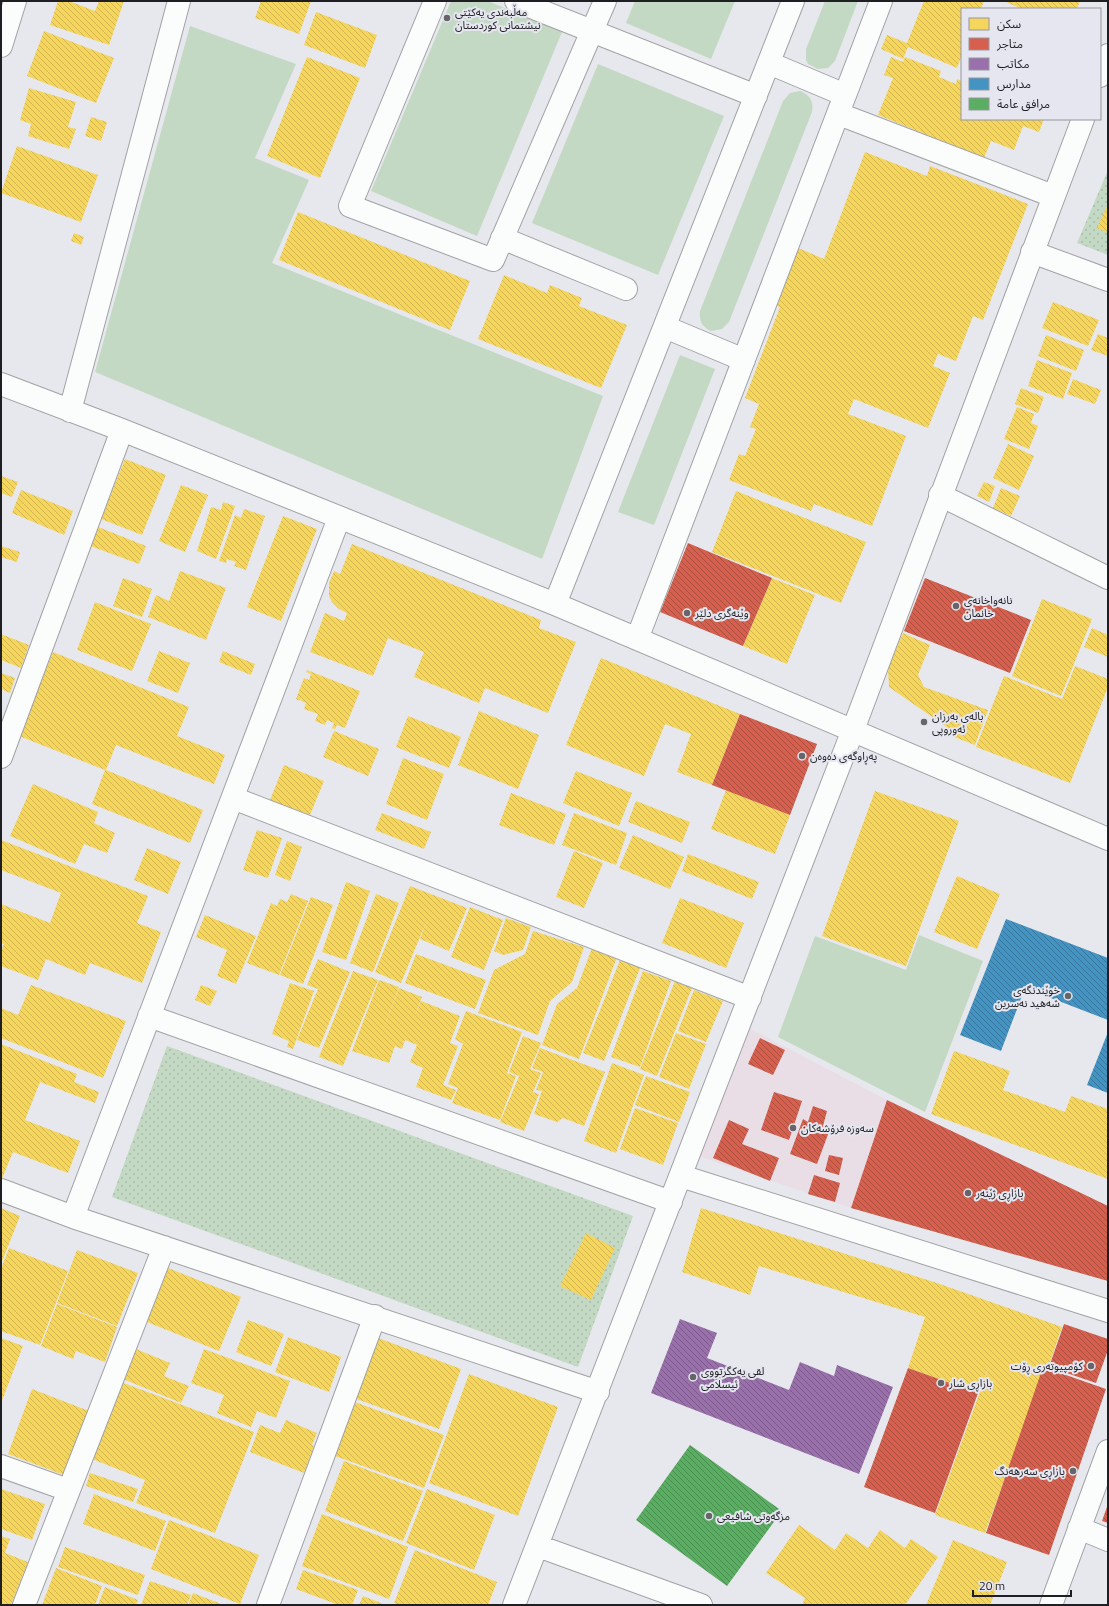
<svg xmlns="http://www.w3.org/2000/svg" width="1109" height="1606" font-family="'Titillium Web','Noto Sans Arabic',sans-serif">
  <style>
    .commercial { fill: #eadee6 }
    .grass { fill: #c3d9c4 }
    .park { fill: url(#park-dots) }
    .homes { fill: url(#homes-back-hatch) }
    .shops { fill: url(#shops-back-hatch) }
    .offices { fill: url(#offices-back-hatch) }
    .schools { fill: url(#schools-back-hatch) }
    .public { fill: url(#public-back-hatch) }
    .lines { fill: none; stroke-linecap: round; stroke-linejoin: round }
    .minor-casing { stroke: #a1a2a5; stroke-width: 24 }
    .minor { stroke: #fbfcfc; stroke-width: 22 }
    .poi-dot { fill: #65656a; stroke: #e5e6ef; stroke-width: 1.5 }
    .labels { text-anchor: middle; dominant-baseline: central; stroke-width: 4; stroke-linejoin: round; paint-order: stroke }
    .poi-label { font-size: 11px; fill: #1f1f23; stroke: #e5e6ef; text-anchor: start }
  </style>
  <defs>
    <pattern id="park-dots" width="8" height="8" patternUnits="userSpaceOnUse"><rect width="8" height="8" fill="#c3d9c4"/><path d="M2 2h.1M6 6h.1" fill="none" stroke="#a7baa8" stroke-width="1.8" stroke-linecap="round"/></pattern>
    <pattern id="homes-back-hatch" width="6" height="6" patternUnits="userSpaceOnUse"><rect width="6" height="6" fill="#f6d55c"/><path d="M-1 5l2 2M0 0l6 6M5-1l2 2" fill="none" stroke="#d2b650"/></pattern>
    <pattern id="shops-back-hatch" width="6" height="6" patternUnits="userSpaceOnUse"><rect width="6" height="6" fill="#d6604d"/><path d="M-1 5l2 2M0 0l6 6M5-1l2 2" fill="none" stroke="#ad4f40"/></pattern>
    <pattern id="offices-back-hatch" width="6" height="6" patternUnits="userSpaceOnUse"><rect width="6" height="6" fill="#9970ab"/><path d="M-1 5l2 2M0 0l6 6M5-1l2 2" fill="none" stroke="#7c5b8b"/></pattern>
    <pattern id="schools-back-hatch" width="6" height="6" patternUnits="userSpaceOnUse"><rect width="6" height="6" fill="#4393c3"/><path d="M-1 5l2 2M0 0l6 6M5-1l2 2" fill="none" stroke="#37779e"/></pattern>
    <pattern id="public-back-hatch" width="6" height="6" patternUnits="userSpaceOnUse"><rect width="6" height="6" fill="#5aae61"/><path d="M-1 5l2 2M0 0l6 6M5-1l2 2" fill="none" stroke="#4a8d50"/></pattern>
  </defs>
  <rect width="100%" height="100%" fill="#e7e8ed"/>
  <!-- commercial -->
  <path class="commercial" d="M749,1028L887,1100L851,1208L698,1156Z"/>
  <!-- grass -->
  <path class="grass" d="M451,1H488L562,32L477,236L371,191Z
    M635,1H735L711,59L626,23Z
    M825,1H858L835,61L828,68L818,69L808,64L806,60V49Z
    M190,26L296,64L255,158L309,180L272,263L603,396L542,559L95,372Z
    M598,64L724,116L658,275L532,223Z
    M800,91C810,95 814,101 812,112L729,322L722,329L711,331C702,327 699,321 700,311L783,101L790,93Z
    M680,355L715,369L654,525L618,512Z
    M919,935L983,961L925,1112L778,1037L815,936L906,970Z"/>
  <!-- park -->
  <path class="park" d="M1108,170V255L1077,243Z
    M167,1046L633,1216L578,1367L112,1197Z"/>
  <!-- homes -->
  <path class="homes" d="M58,1H69L95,11L99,1H124L109,45L50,25Z
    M261,1H311L299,34L255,18Z
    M924,1H984L981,9H962V55L957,68L908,47L903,59L881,49L887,35L907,43Z
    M1007,1H1080L1077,9H1022L1006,2Z
    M316,12L377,35L365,68L304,45Z
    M44,31L114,58L96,103L27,76Z
    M307,57L360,78L320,178L267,156Z
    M891,57L903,62L905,57L941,71L939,77L956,84L957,79L962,81V119H1044L1039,132L1023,126L1014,150L991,141L984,158L878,115L893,78L884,75Z
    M29,88L76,102L68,127L76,129L69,149L28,136L31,124L20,120Z
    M91,117L107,122L101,141L85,136Z
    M17,146L98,175L81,222L1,193Z
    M865,152L927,176L930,166L1028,204L983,320L973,316L956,361L938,354L933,366L950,373L928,428L854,399L848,414L906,436L872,526L814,504L811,511L729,480L739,454L745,456L756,429L750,427L759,404L745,398L780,307L773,304L796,247L824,259Z
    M1108,204V233L1097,228Z
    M298,212L470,281L450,330L279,260Z
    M74,233L84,237L81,245L71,241Z
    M504,275L547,293L550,285L582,298L579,306L627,325L601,388L478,339Z
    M1053,302L1099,320L1088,346L1042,328Z
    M1098,334L1108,338V356L1091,350Z
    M1046,335L1084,350L1076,371L1038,356Z
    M1037,360L1072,373L1063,399L1028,386Z
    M1073,379L1101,390L1095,404L1067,394Z
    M1021,388L1044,397L1038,413L1015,404Z
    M1017,407L1034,414L1031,423L1038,426L1029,449L1004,439Z
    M1008,444L1034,456L1019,490L993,478Z
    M125,459L166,475L142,535L101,519Z
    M1,476L18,482L12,497L1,493Z
    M984,482L995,486L989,502L977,496Z
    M181,485L208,495L185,552L159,541Z
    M1001,488L1020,496L1011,516L993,508Z
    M21,490L73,511L64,535L12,513Z
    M736,491L866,542L841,603L712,552Z
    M223,502L235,506L216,559L197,551L211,507L221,510Z
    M244,509L265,516L246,570L234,566L236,562L227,559L226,563L219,561L235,515L241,518Z
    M283,516L317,529L281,621L247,607Z
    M93,525L146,546L139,564L85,544Z
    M352,544L541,620L539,628L576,642L548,713L485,688L479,703L414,677L424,652L388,638L373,676L310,652L325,613L344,621L347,613L339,609L332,602L329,596V583L334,571L340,574Z
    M1,546L20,552L17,562L1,557Z
    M180,571L226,588L206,640L148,617L156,595L169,601Z
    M123,578L152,589L142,617L113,606Z
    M772,578L815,595L787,664L743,646Z
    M1042,599L1092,619L1061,696L1012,676Z
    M95,602L151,624L132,671L77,650Z
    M1092,628L1108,635V657L1084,647Z
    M903,633L930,645L918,675L924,687L988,710L975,745L946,734L948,728L889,687L888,668Z
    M1,634L29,645L21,668L1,660Z
    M159,651L190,663L178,693L147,681Z
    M223,651L255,664L251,675L219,662Z
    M53,652L189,707L177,736L225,755L214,784L116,745L106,770L203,810L190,843L92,804L105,770L19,736Z
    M601,658L740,714L712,785L677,772L691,734L665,724L644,776L566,745Z
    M1075,666L1108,679V687L1070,783L976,747L1004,676L1062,699Z
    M307,670L360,691L345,728L337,725L335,729L332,728L334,723L327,720L325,725L315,721L318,714L304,709L306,703L301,701L302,697L300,701L296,699L304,678L309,680L311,674L306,672Z
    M1,673L15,678L10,693L1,689Z
    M479,711L539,735L518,789L458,765Z
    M408,716L461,737L449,768L396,747Z
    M334,731L379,749L368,776L323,757Z
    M403,758L444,774L427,820L386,804Z
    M284,765L324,781L310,815L270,800Z
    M576,771L632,793L619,826L563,803Z
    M33,784L98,812L94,823L115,833L107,853L84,844L75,864L10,836Z
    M726,790L790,815L775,854L711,829Z
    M875,791L959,821L906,966L822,936Z
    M511,793L566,814L554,845L499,825Z
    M636,801L690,822L682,843L628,822Z
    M382,813L431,832L424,849L375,830Z
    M574,813L627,833L616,865L562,845Z
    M257,830L282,838L268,878L243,870Z
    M633,835L684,857L670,889L619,868Z
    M1,840L148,896L137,923L161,932L142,983L90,963L85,975L46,959L38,980L1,966V951L4,944L1,943V904L50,923L61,893L1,870Z
    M287,841L302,847L290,881L275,875Z
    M147,848L181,862L168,894L134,880Z
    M574,851L603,863L584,908L556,897Z
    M688,854L759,882L752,899L682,871Z
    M957,876L1000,894L977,949L934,932Z
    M346,882L370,891L346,960L322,952Z
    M410,886L467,908L449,951L420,939L427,920L401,983L375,972Z
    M291,894L308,901L279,975L247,963L271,903L277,906L280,899L287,902Z
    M376,894L399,903L373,972L350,963Z
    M311,897L333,905L303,984L280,975Z
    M680,898L744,923L726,968L662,943Z
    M470,907L503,920L484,970L451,957Z
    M205,915L256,936L236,984L217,976L227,950L196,937Z
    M506,918L531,927L523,950L503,955L494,951Z
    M533,931L584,947L572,982L550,1001L538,1035L478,1013L494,970L525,954Z
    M592,948L617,957L579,1059L542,1045L557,1004L577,988Z
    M416,954L486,980L475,1009L405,983Z
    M318,959L350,972L319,1048L297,1040L318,989L307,985Z
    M620,960L640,968L604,1061L583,1053Z
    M353,971L378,980L343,1066L319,1057Z
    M643,971L671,981L640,1067L611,1057Z
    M379,980L399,987L378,1043L399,988L422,997L414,1018L421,1001L460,1016L450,1043L458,1046L443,1085L456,1090L451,1100L416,1087L423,1068L410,1062L417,1045L405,1040L402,1049L395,1046L389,1063L352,1051Z
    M675,981L692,988L657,1076L640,1069Z
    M290,983L314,991L293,1049L287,1047L289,1041L272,1034Z
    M31,985L126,1021L103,1078L1,1038V1008L18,1015Z
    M201,985L217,991L210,1006L195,1000Z
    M694,990L723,1001L706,1042L678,1031Z
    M466,1011L522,1032L507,1073L516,1076L500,1120L452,1103L458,1088L448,1084L463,1044L455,1039Z
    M676,1033L706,1044L689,1089L659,1077Z
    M523,1036L541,1043L530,1069L541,1073L533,1092L539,1094L524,1131L500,1122L519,1076L509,1072Z
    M1,1044L77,1074L74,1082L99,1092L95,1103L40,1082L25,1120L80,1141L68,1173L13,1152L1,1181Z
    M540,1048L605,1072L584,1126L563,1118L557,1122L534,1114L542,1091L536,1090L543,1072L532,1068Z
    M954,1051L1010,1071L1003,1090L1065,1112L1071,1096L1108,1109V1179L931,1114Z
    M612,1063L644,1075L616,1153L584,1141Z
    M646,1076L690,1092L679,1122L635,1105Z
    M635,1108L678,1123L663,1165L620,1149Z
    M1,1208L20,1216L1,1264Z
    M701,1208L937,1283L1062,1327L1048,1368L1038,1383L1039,1384L985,1533L935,1515L989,1367L978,1393L908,1368L925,1317L759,1266L750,1295L682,1272Z
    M586,1233L615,1248L591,1300L560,1286Z
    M9,1248L68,1271L40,1345L1,1331V1269Z
    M77,1250L138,1273L117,1326L57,1303Z
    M168,1268L241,1297L219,1351L147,1322Z
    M57,1304L117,1327L105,1362L76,1351L73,1359L41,1346Z
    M248,1320L284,1334L271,1366L236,1352Z
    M373,1336L461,1369L439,1429L351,1397Z
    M288,1337L341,1357L329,1392L275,1372Z
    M1,1338L23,1346L1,1403Z
    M136,1349L170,1363L164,1376L189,1386L181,1403L123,1379Z
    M204,1349L290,1381L276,1418L257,1411L251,1427L217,1413L224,1395L191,1383Z
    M469,1374L558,1407L518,1516L429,1483Z
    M121,1382L254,1432L215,1533L136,1503L145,1480L92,1459Z
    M32,1389L89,1411L64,1475L8,1454Z
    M355,1402L444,1435L424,1488L335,1456Z
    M286,1420L317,1433L312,1445L314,1446L304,1473L250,1452L260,1425L280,1433Z
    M344,1461L423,1491L403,1541L325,1511Z
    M90,1473L138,1489L133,1502L86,1486Z
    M1,1489L45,1504L32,1540L1,1529Z
    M427,1489L495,1515L474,1570L406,1543Z
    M94,1494L166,1521L155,1551L83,1524Z
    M322,1514L408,1547L389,1599L302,1566Z
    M169,1520L259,1555L240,1604L151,1569Z
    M799,1525L835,1550L846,1533L868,1548L880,1530L905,1548L911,1539L938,1557L905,1605H802L805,1598L766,1573Z
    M1,1536L10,1539L5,1553L28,1562L11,1605H1Z
    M953,1540L1007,1562L990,1605H926Z
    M65,1547L145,1575L138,1595L58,1567Z
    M415,1550L497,1582L488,1605H399L394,1603Z
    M56,1568L102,1586L95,1605H42Z
    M303,1570L358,1590L352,1605H339L296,1589Z
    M150,1581L191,1595L187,1605H141Z
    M105,1587L138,1600L136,1605H98Z
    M193,1593L224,1605H188Z
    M363,1596L386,1605H359Z"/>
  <!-- shops -->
  <path class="shops" d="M688,543L772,578L743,646L660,612Z
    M925,578L1031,620L1010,673L904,631Z
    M740,714L817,744L790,815L712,785Z
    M760,1038L785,1050L773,1075L748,1064Z
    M774,1092L802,1101L789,1140L761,1130Z
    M887,1100L1108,1206V1281L851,1208Z
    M813,1106L827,1111L823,1126L830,1129L817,1164L790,1154L803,1119L808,1122Z
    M729,1120L749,1129L742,1144L779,1158L770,1181L713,1158Z
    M829,1155L843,1158L839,1175L825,1171Z
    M814,1175L840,1183L835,1202L808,1194Z
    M1064,1324L1108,1339V1350L1096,1383L1049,1367Z
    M1043,1367L1106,1389L1049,1555L986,1533Z
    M908,1368L978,1393L935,1513L864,1487Z
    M1108,1504V1523L1102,1521Z"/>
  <!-- offices -->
  <path class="offices" d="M680,1319L717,1333L707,1358L789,1390L800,1362L834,1376L837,1365L893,1387L859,1474L651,1393Z"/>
  <!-- schools -->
  <path class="schools" d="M1006,919L1108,958V1020L1025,988L1001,1051L960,1035Z
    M1108,1032V1093L1087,1085Z"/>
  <!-- public -->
  <path class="public" d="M690,1445L782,1511L727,1586L636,1520Z"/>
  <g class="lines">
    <!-- minor casing -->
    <g class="minor-casing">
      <path id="minor" d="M435,1L350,206L493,260L605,1
        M516,1L756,96
        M1,46L15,1
        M769,63L845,95
        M1100,76L1108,55
        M839,114L1053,196
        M502,238L626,289
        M1032,252L1108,280
        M665,327L744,360
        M1,384L122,430L555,604L1108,839
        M70,411L179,1
        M940,495L1108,578
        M555,604L793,1
        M637,639L881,1
        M1,757L122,430
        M233,798L750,998
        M149,1016L671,1202
        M681,1176L1108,1311
        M1,1190L73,1217L598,1392
        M73,1217L339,518
        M1,1466L68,1490
        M1079,1528L1108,1540
        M538,1546L701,1605
        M24,1605L164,1247
        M268,1605L375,1316
        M514,1605L853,730L1083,119
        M1051,1605L1108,1451"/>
    </g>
    <!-- minor -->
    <use href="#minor" class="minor"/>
  </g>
  <!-- markers -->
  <g class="poi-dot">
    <circle cx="447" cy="18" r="4"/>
    <circle cx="956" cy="606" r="4"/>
    <circle cx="687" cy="613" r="4"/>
    <circle cx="924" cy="722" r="4"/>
    <circle cx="802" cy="756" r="4"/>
    <circle cx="1068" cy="996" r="4"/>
    <circle cx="793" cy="1128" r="4"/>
    <circle cx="968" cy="1193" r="4"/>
    <circle cx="1091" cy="1366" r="4"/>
    <circle cx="693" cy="1377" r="4"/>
    <circle cx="941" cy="1383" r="4"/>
    <circle cx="1073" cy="1471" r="4"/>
    <circle cx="709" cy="1516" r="4"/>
  </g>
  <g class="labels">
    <!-- poi labels -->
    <g class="poi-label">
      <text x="455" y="12">مەڵبەندی یەکێتی<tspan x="455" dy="13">نیشتمانی کوردستان</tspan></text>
      <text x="964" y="600">نانەواخانەی<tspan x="964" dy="13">خانمان</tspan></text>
      <text x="695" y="613">وێنەگری دلێر</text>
      <text x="932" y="716">بالەی بەرزان<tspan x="932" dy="13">ئەوروپی</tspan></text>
      <text x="810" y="756">پەڕاوگەی دەوەن</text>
      <text x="1060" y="990" text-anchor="end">خوێندنگەی<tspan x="1060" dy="13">شەهید نەسرین</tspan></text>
      <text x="801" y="1128">سەوزە فرۆشەکان</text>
      <text x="976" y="1193">بازاڕی ژێنەر</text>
      <text x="1083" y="1366" text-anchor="end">کۆمپیوتەری ڕۆت</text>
      <text x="701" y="1371">لقی یەکگرتووی<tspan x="701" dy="13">ئیسلامی</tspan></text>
      <text x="949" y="1383">بازاڕی شار</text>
      <text x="1065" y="1471" text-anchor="end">بازاڕی سەرهەنگ</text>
      <text x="717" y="1516">مزگەوتی شافیعی</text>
    </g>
  </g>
  <!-- border -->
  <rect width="1109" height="1606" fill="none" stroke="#1f1f23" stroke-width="4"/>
  <!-- legend -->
  <rect x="961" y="8" width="140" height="112" fill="#e5e6ef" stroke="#96969d"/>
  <rect x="969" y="18" width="20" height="12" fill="#f6d55c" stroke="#96969d"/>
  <text x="997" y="28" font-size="12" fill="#1f1f23">سكن</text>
  <rect x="969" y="38" width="20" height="12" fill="#d6604d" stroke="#96969d"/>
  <text x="997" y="48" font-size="12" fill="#1f1f23">متاجر</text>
  <rect x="969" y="58" width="20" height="12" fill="#9970ab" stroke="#96969d"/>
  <text x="997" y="68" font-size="12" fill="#1f1f23">مكاتب</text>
  <rect x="969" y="78" width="20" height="12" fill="#4393c3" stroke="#96969d"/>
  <text x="997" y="88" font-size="12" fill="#1f1f23">مدارس</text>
  <rect x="969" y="98" width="20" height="12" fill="#5aae61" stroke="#96969d"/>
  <text x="997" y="108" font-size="12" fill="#1f1f23">مرافق عامة</text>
  <!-- scale -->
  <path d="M973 1590v6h98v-6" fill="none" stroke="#1f1f23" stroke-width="2"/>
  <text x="979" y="1590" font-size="12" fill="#1f1f23" stroke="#e5e6ef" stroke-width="3" paint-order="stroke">20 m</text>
</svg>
